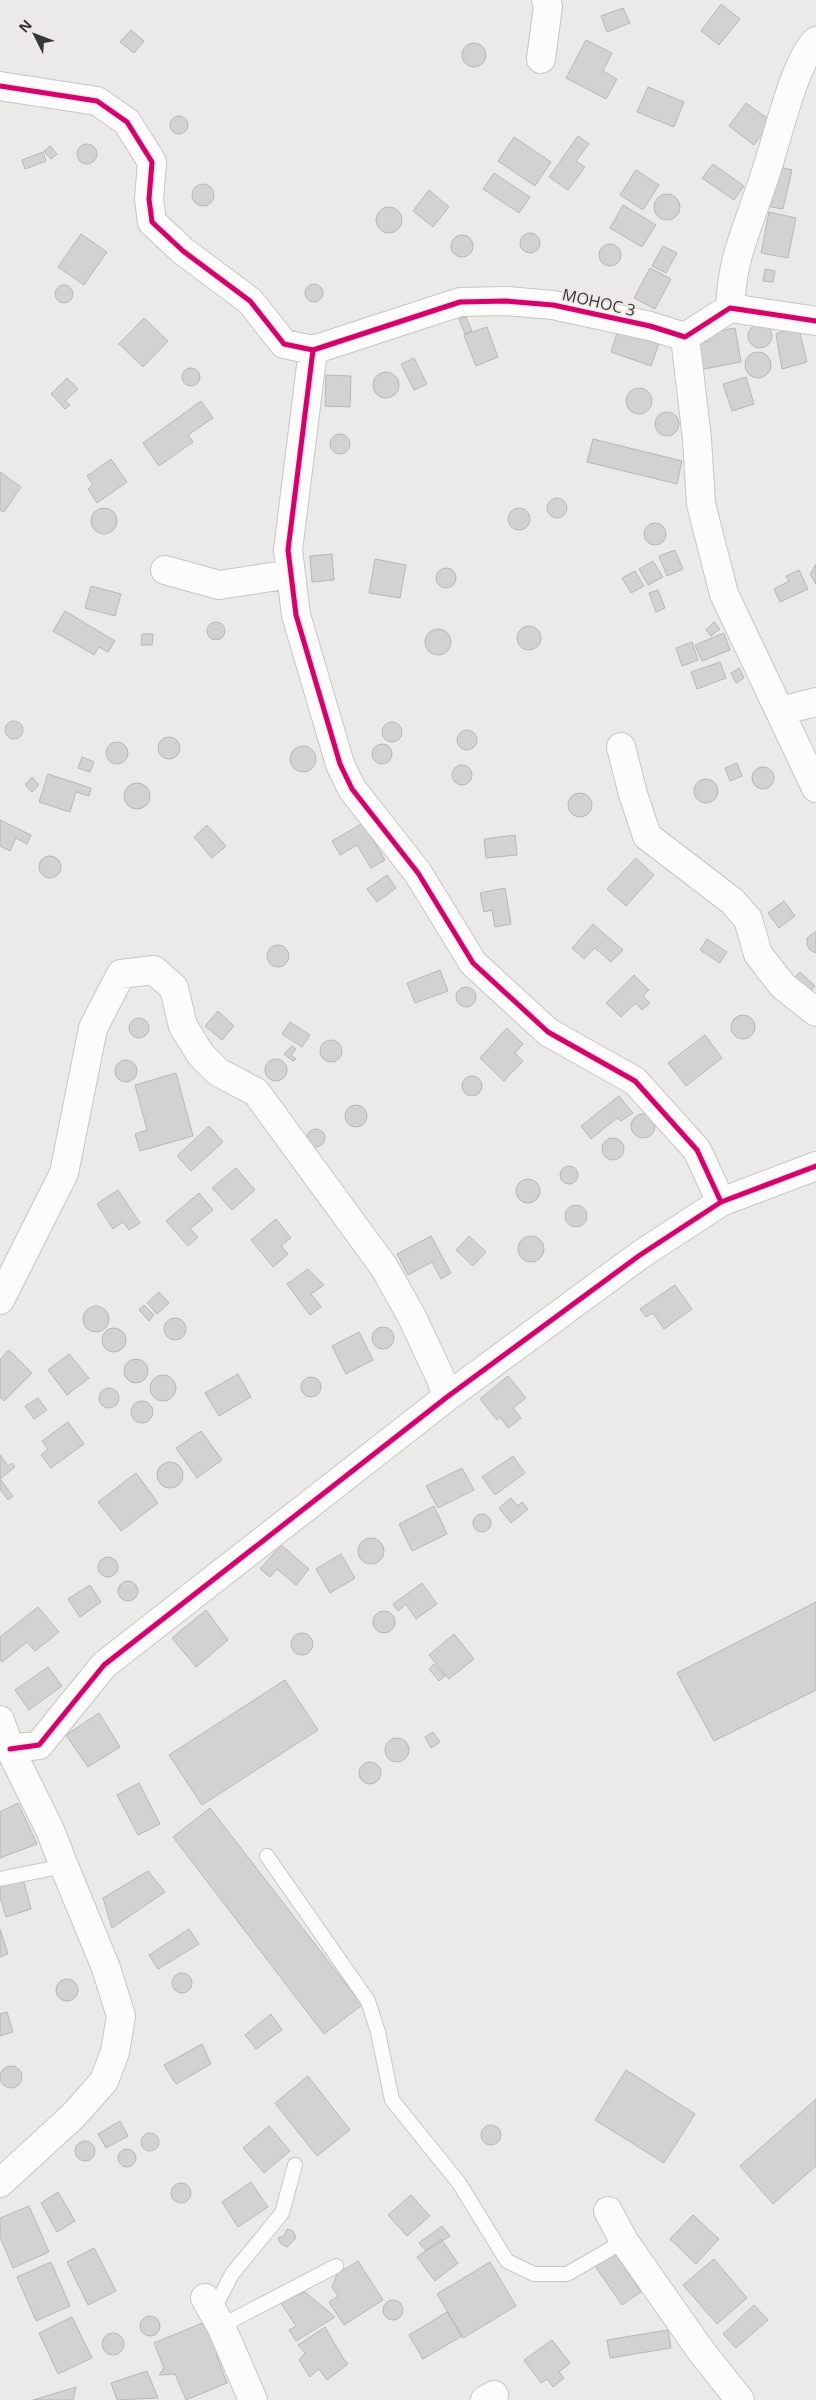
<svg xmlns="http://www.w3.org/2000/svg" width="816" height="2400" font-family="'Open Sans',sans-serif">
  <style>
    .building { fill: #d3d1d1; stroke: #b9b7b6 }
    .lines { fill: none; stroke-linecap: round; stroke-linejoin: round }
    .service-casing { stroke: #c8c6c5; stroke-width: 16 }
    .minor-casing { stroke: #c8c6c5; stroke-width: 30 }
    .service { stroke: #fcfcfc; stroke-width: 14 }
    .minor { stroke: #fcfcfc; stroke-width: 28 }
    .cycleway-casing { stroke: #ede9e8; stroke-width: 8 }
    .cycleway { stroke: #d6006c; stroke-width: 5 }
    .labels { text-anchor: middle; dominant-baseline: central; stroke-width: 4; stroke-linejoin: round; paint-order: stroke }
    .street-label { font-size: 16px; fill: #383737; stroke: #ede9e8 }
  </style>
  <rect width="100%" height="100%" fill="#eceae9"/>
  <!-- building -->
  <path class="building" d="M721,4L740,19L719,45L701,31Z
    M623,8L630,23L607,32L601,16Z
    M131,30L144,41L134,53L120,42Z
    M586,40L612,53L603,71L617,79L606,99L566,78Z
    M462 55a12 12 0 1 1 24 0a12 12 0 1 1-24 0Z
    M648,87L684,102L674,127L637,112Z
    M746,103L771,121L754,145L729,126Z
    M170 125a9 9 0 1 1 18 0a9 9 0 1 1-18 0Z
    M578,136L589,144L576,161L585,167L568,190L549,177Z
    M514,137L551,162L535,186L498,161Z
    M77 154a10 10 0 1 1 20 0a10 10 0 1 1-20 0Z
    M50,146L57,154L51,159L44,151Z
    M43,152L46,161L25,169L22,160Z
    M713,164L744,186L734,200L702,178Z
    M775,166L792,170L783,209L766,206Z
    M636,170L659,185L643,210L620,195Z
    M494,173L530,197L519,213L483,189Z
    M192 195a11 11 0 1 1 22 0a11 11 0 1 1-22 0Z
    M429,190L449,207L433,227L413,211Z
    M654 207a13 13 0 1 1 26 0a13 13 0 1 1-26 0Z
    M623,205L656,225L642,247L610,228Z
    M376 220a13 13 0 1 1 26 0a13 13 0 1 1-26 0Z
    M769,212L796,218L788,258L761,253Z
    M520 243a10 10 0 1 1 20 0a10 10 0 1 1-20 0Z
    M81,234L107,252L84,285L58,267Z
    M451 246a11 11 0 1 1 22 0a11 11 0 1 1-22 0Z
    M599 255a11 11 0 1 1 22 0a11 11 0 1 1-22 0Z
    M663,246L677,253L666,273L652,266Z
    M650,268L671,279L655,309L634,298Z
    M765,269L775,271L773,282L763,281Z
    M305 293a9 9 0 1 1 18 0a9 9 0 1 1-18 0Z
    M55 294a9 9 0 1 1 18 0a9 9 0 1 1-18 0Z
    M466,317L472,331L465,334L459,319Z
    M144,318L168,341L143,367L119,344Z
    M748 336a12 12 0 1 1 24 0a12 12 0 1 1-24 0Z
    M798,325L807,362L782,369L776,334Z
    M487,327L498,357L476,366L464,335Z
    M735,328L741,362L699,370L694,344L710,341L709,333Z
    M618,330L659,344L651,366L611,352Z
    M745 365a13 13 0 1 1 26 0a13 13 0 1 1-26 0Z
    M414,358L427,384L414,390L401,364Z
    M182 377a9 9 0 1 1 18 0a9 9 0 1 1-18 0Z
    M373 385a13 13 0 1 1 26 0a13 13 0 1 1-26 0Z
    M326,375L351,376L350,407L325,406Z
    M746,377L754,404L732,411L723,384Z
    M67,378L78,389L65,401L70,405L65,409L51,394Z
    M626 401a13 13 0 1 1 26 0a13 13 0 1 1-26 0Z
    M201,401L213,418L188,435L193,442L159,466L143,443Z
    M655 424a12 12 0 1 1 24 0a12 12 0 1 1-24 0Z
    M330 444a10 10 0 1 1 20 0a10 10 0 1 1-20 0Z
    M593,439L682,461L677,484L587,462Z
    M111,459L127,482L97,503L88,489L93,485L87,476Z
    M0,472L21,487L4,512L0,510Z
    M547 508a10 10 0 1 1 20 0a10 10 0 1 1-20 0Z
    M508 519a11 11 0 1 1 22 0a11 11 0 1 1-22 0Z
    M91 521a13 13 0 1 1 26 0a13 13 0 1 1-26 0Z
    M644 534a11 11 0 1 1 22 0a11 11 0 1 1-22 0Z
    M675,550L683,569L667,576L659,556Z
    M332,554L334,580L312,582L310,556Z
    M375,559L406,565L400,598L369,593Z
    M653,561L663,577L648,585L639,569Z
    M816,564V584L810,574Z
    M436 578a10 10 0 1 1 20 0a10 10 0 1 1-20 0Z
    M799,570L808,589L780,602L774,589L789,581L786,576Z
    M635,571L644,586L631,593L622,578Z
    M91,586L121,594L115,616L85,608Z
    M658,590L665,608L656,612L649,593Z
    M65,611L115,641L108,652L99,647L94,655L53,631Z
    M714,622L720,629L711,636L706,630Z
    M207 631a9 9 0 1 1 18 0a9 9 0 1 1-18 0Z
    M517 638a12 12 0 1 1 24 0a12 12 0 1 1-24 0Z
    M425 642a13 13 0 1 1 26 0a13 13 0 1 1-26 0Z
    M724,633L730,650L702,661L695,645Z
    M142,634H153L152,645H141Z
    M692,642L698,660L682,666L676,648Z
    M720,662L726,678L697,689L691,672Z
    M739,668L744,678L736,683L731,673Z
    M5 730a9 9 0 1 1 18 0a9 9 0 1 1-18 0Z
    M382 732a10 10 0 1 1 20 0a10 10 0 1 1-20 0Z
    M457 740a10 10 0 1 1 20 0a10 10 0 1 1-20 0Z
    M158 748a11 11 0 1 1 22 0a11 11 0 1 1-22 0Z
    M106 753a11 11 0 1 1 22 0a11 11 0 1 1-22 0Z
    M372 754a10 10 0 1 1 20 0a10 10 0 1 1-20 0Z
    M290 759a13 13 0 1 1 26 0a13 13 0 1 1-26 0Z
    M82,757L94,762L90,772L78,768Z
    M737,763L742,776L730,781L725,768Z
    M452 775a10 10 0 1 1 20 0a10 10 0 1 1-20 0Z
    M752 778a11 11 0 1 1 22 0a11 11 0 1 1-22 0Z
    M48,774L91,788L89,796L76,792L70,812L39,802Z
    M32,777L39,785L32,792L25,785Z
    M694 791a12 12 0 1 1 24 0a12 12 0 1 1-24 0Z
    M124 796a13 13 0 1 1 26 0a13 13 0 1 1-26 0Z
    M568 805a12 12 0 1 1 24 0a12 12 0 1 1-24 0Z
    M0,820L31,835L27,844L16,838L10,851L0,846Z
    M363,823L385,860L371,868L357,845L340,855L332,841Z
    M207,825L226,846L212,858L194,837Z
    M515,835L517,855L486,858L484,839Z
    M39 867a11 11 0 1 1 22 0a11 11 0 1 1-22 0Z
    M636,858L654,875L626,906L607,889Z
    M387,875L396,888L377,902L367,889Z
    M505,888L511,924L495,927L492,910L484,912L480,893Z
    M784,901L795,916L779,928L768,913Z
    M593,924L623,950L611,962L595,948L584,959L572,948Z
    M815,932H816V953L810,950L807,945V938Z
    M707,939L727,952L720,963L700,950Z
    M267 956a11 11 0 1 1 22 0a11 11 0 1 1-22 0Z
    M440,970L448,991L415,1003L407,983Z
    M800,972L815,986L810,992L794,978Z
    M634,975L649,990L643,996L650,1003L642,1010L636,1003L621,1017L606,1003Z
    M456 997a10 10 0 1 1 20 0a10 10 0 1 1-20 0Z
    M218,1011L234,1026L222,1040L205,1026Z
    M731 1027a12 12 0 1 1 24 0a12 12 0 1 1-24 0Z
    M129 1028a10 10 0 1 1 20 0a10 10 0 1 1-20 0Z
    M290,1022L310,1035L302,1047L282,1034Z
    M507,1028L523,1044L515,1053L523,1061L504,1081L480,1058Z
    M705,1035L722,1058L686,1086L668,1063Z
    M320 1051a11 11 0 1 1 22 0a11 11 0 1 1-22 0Z
    M292,1046L296,1049L291,1055L296,1059L293,1061L284,1054Z
    M265 1070a11 11 0 1 1 22 0a11 11 0 1 1-22 0Z
    M115 1071a11 11 0 1 1 22 0a11 11 0 1 1-22 0Z
    M176,1073L193,1136L140,1151L135,1134L147,1130L135,1085Z
    M462 1086a10 10 0 1 1 20 0a10 10 0 1 1-20 0Z
    M619,1096L633,1113L621,1121L617,1118L591,1139L581,1126Z
    M345 1116a11 11 0 1 1 22 0a11 11 0 1 1-22 0Z
    M631 1126a12 12 0 1 1 24 0a12 12 0 1 1-24 0Z
    M209,1126L223,1142L191,1171L177,1156Z
    M307 1138a9 9 0 1 1 18 0a9 9 0 1 1-18 0Z
    M602 1149a11 11 0 1 1 22 0a11 11 0 1 1-22 0Z
    M560 1175a9 9 0 1 1 18 0a9 9 0 1 1-18 0Z
    M236,1168L255,1190L232,1210L212,1188Z
    M516 1191a12 12 0 1 1 24 0a12 12 0 1 1-24 0Z
    M118,1190L140,1223L129,1230L123,1222L113,1229L97,1204Z
    M199,1193L213,1210L190,1229L198,1237L188,1246L166,1221Z
    M565 1216a11 11 0 1 1 22 0a11 11 0 1 1-22 0Z
    M276,1219L291,1238L281,1246L288,1254L273,1267L251,1240Z
    M431,1236L451,1273L441,1279L432,1262L408,1275L397,1254Z
    M469,1236L486,1252L473,1266L456,1250Z
    M518 1249a13 13 0 1 1 26 0a13 13 0 1 1-26 0Z
    M308,1269L324,1285L311,1294L321,1307L310,1315L287,1284Z
    M675,1285L692,1309L664,1329L653,1313L646,1317L640,1309Z
    M159,1292L169,1303L157,1314L147,1303Z
    M144,1305L154,1315L149,1321L139,1310Z
    M83 1319a13 13 0 1 1 26 0a13 13 0 1 1-26 0Z
    M164 1329a11 11 0 1 1 22 0a11 11 0 1 1-22 0Z
    M372 1338a11 11 0 1 1 22 0a11 11 0 1 1-22 0Z
    M102 1340a12 12 0 1 1 24 0a12 12 0 1 1-24 0Z
    M359,1332L373,1360L346,1374L332,1346Z
    M9,1350L32,1373L4,1401L0,1397V1359Z
    M69,1354L89,1378L67,1395L48,1370Z
    M124 1371a12 12 0 1 1 24 0a12 12 0 1 1-24 0Z
    M238,1374L251,1397L219,1416L205,1393Z
    M150 1388a13 13 0 1 1 26 0a13 13 0 1 1-26 0Z
    M508,1376L526,1398L513,1408L521,1418L508,1428L500,1417L497,1420L480,1399Z
    M301 1387a10 10 0 1 1 20 0a10 10 0 1 1-20 0Z
    M99 1398a10 10 0 1 1 20 0a10 10 0 1 1-20 0Z
    M38,1398L47,1410L34,1419L25,1406Z
    M131 1412a11 11 0 1 1 22 0a11 11 0 1 1-22 0Z
    M68,1422L84,1444L51,1468L41,1455L48,1449L42,1441Z
    M201,1431L222,1460L197,1478L176,1448Z
    M0,1455L8,1466L12,1463L15,1467L0,1479L13,1496L8,1500L0,1489Z
    M513,1456L525,1473L495,1495L482,1477Z
    M157 1475a13 13 0 1 1 26 0a13 13 0 1 1-26 0Z
    M462,1468L474,1490L438,1508L426,1486Z
    M136,1473L158,1503L121,1531L98,1502Z
    M511,1498L518,1506L522,1502L528,1509L511,1523L499,1508Z
    M434,1506L447,1534L412,1551L399,1524Z
    M473 1523a9 9 0 1 1 18 0a9 9 0 1 1-18 0Z
    M358 1551a13 13 0 1 1 26 0a13 13 0 1 1-26 0Z
    M281,1545L309,1569L296,1585L277,1569L270,1577L260,1569Z
    M341,1554L355,1578L330,1593L316,1569Z
    M98 1567a10 10 0 1 1 20 0a10 10 0 1 1-20 0Z
    M118 1591a10 10 0 1 1 20 0a10 10 0 1 1-20 0Z
    M422,1583L437,1604L416,1619L406,1604L398,1611L393,1604Z
    M90,1585L101,1602L80,1617L68,1599Z
    M816,1602V1690L714,1741L677,1673Z
    M38,1607L59,1632L35,1651L27,1642L2,1662L0,1659V1637Z
    M206,1610L228,1640L196,1667L172,1638Z
    M373 1622a11 11 0 1 1 22 0a11 11 0 1 1-22 0Z
    M291 1644a11 11 0 1 1 22 0a11 11 0 1 1-22 0Z
    M454,1634L474,1659L449,1679L429,1655Z
    M434,1664L445,1676L439,1681L429,1669Z
    M48,1667L62,1686L29,1710L15,1690Z
    M285,1680L318,1730L202,1805L169,1755Z
    M99,1713L120,1747L88,1767L66,1735Z
    M433,1732L440,1742L431,1748L425,1737Z
    M385 1750a12 12 0 1 1 24 0a12 12 0 1 1-24 0Z
    M359 1773a11 11 0 1 1 22 0a11 11 0 1 1-22 0Z
    M139,1783L160,1824L138,1835L117,1795Z
    M18,1803L37,1844L0,1858V1812Z
    M210,1808L362,2005L324,2034L173,1837Z
    M148,1871L165,1892L112,1928L103,1898Z
    M23,1879L31,1909L6,1917L0,1897V1885Z
    M0,1929L8,1954L0,1957Z
    M189,1929L199,1944L158,1969L149,1955Z
    M172 1983a10 10 0 1 1 20 0a10 10 0 1 1-20 0Z
    M56 1990a11 11 0 1 1 22 0a11 11 0 1 1-22 0Z
    M7,2012L13,2032L0,2036V2014Z
    M271,2014L282,2030L256,2049L245,2035Z
    M202,2044L211,2064L176,2084L164,2065Z
    M0 2077a11 11 0 1 1 22 0a11 11 0 1 1-22 0Z
    M626,2070L695,2114L664,2163L595,2120Z
    M308,2076L350,2130L317,2156L275,2103Z
    M816,2099V2166L773,2204L740,2166Z
    M120,2121L128,2136L106,2148L98,2134Z
    M481 2135a10 10 0 1 1 20 0a10 10 0 1 1-20 0Z
    M269,2126L290,2151L264,2173L243,2148Z
    M141 2142a9 9 0 1 1 18 0a9 9 0 1 1-18 0Z
    M75 2151a10 10 0 1 1 20 0a10 10 0 1 1-20 0Z
    M118 2158a9 9 0 1 1 18 0a9 9 0 1 1-18 0Z
    M251,2182L268,2207L238,2227L222,2202Z
    M171 2193a10 10 0 1 1 20 0a10 10 0 1 1-20 0Z
    M58,2192L75,2221L57,2232L41,2203Z
    M411,2195L430,2216L407,2236L388,2215Z
    M29,2206L49,2252L13,2268L0,2237V2218Z
    M693,2215L719,2239L696,2264L670,2239Z
    M442,2226L450,2236L426,2251L419,2243Z
    M287,2229L293,2231L296,2238L287,2247L281,2244L278,2238L284,2236Z
    M441,2239L458,2263L435,2281L417,2257Z
    M94,2248L116,2291L88,2305L67,2262Z
    M612,2249L641,2292L622,2305L593,2263Z
    M714,2259L747,2298L717,2324L683,2285Z
    M358,2261L383,2300L344,2325L329,2302L338,2296L332,2287L337,2274Z
    M51,2262L70,2306L36,2321L17,2277Z
    M490,2262L516,2306L463,2338L437,2294Z
    M305,2292L335,2317L296,2341L289,2330L296,2326L279,2300Z
    M383 2310a10 10 0 1 1 20 0a10 10 0 1 1-20 0Z
    M754,2305L768,2320L736,2348L723,2334Z
    M447,2312L462,2336L423,2359L409,2335Z
    M140 2326a10 10 0 1 1 20 0a10 10 0 1 1-20 0Z
    M72,2317L92,2358L58,2374L39,2333Z
    M212,2319L225,2350L216,2354L227,2383L186,2400L175,2374L159,2375L164,2368L154,2343Z
    M325,2327L343,2358L348,2364L327,2380L319,2369L310,2377L299,2360L305,2353L298,2345Z
    M668,2330L671,2348L610,2358L607,2340Z
    M102 2344a11 11 0 1 1 22 0a11 11 0 1 1-22 0Z
    M552,2340L570,2363L559,2372L564,2378L553,2387L547,2379L541,2383L524,2360Z
    M147,2371L158,2398L117,2400L111,2383Z
    M76,2387L73,2400H33Z"/>
  <g class="lines">
    <!-- service casing -->
    <g class="service-casing">
      <path id="service" d="M267,1856L368,2001L378,2032L392,2100L459,2183L507,2261L534,2274H567L624,2241
        M0,1879L64,1866
        M213,2311L232,2274L282,2213L295,2165
        M221,2326L336,2266"/>
    </g>
    <!-- minor casing -->
    <g class="minor-casing">
      <path id="minor" d="M541,59L548,6L546,0
        M0,86L97,101L127,122L152,162L149,199L152,222L183,251L250,301L284,344L313,350L460,302L506,301L553,305L650,326L685,337L730,308L816,321
        M730,308C731,290 733,272 738,255C746,227 757,200 766,172C777,140 794,62 816,41
        M685,337L697,439L701,504L724,594L816,788
        M313,350L288,550L296,615L340,764L352,789L418,873L473,963L548,1032L635,1081L697,1150L721,1202
        M165,570L219,585L291,574
        M780,711L816,702
        M621,747L633,794L647,836L732,901L748,919L758,954L783,986L816,1012
        M0,1300L64,1173L93,1028L121,974L154,970L174,988L183,1026L201,1055L218,1072L256,1092L384,1267L412,1317L441,1379L447,1397
        M0,1720L10,1749L50,1830L64,1866L106,1968L121,2016L115,2052L104,2081L73,2116L0,2183
        M10,1749L39,1745L104,1665L447,1397L640,1255L721,1202L816,1166
        M608,2211L624,2241L701,2351L740,2400
        M205,2298L221,2326L253,2400
        M485,2400L494,2395"/>
    </g>
    <!-- service -->
    <use href="#service" class="service"/>
    <!-- minor -->
    <use href="#minor" class="minor"/>
    <!-- cycleway casing -->
    <g class="cycleway-casing">
      <path id="cycleway" d="M0,86L97,101L127,122L152,162L149,199L152,222L183,251L250,301L284,344L313,350L460,302L506,301L553,305L650,326L685,337L730,308L816,321
        M313,350L288,550L296,615L340,764L352,789L418,873L473,963L548,1032L635,1081L697,1150L721,1202
        M10,1749L39,1745L104,1665L447,1397L640,1255L721,1202L816,1166"/>
    </g>
    <!-- cycleway -->
    <use href="#cycleway" class="cycleway"/>
  </g>
  <g class="labels">
    <!-- street labels -->
    <g class="street-label">
      <text transform="translate(599 302) rotate(13)">МОНОС 3</text>
    </g>
  </g>
  <!-- north arrow -->
  <g transform="translate(35 35) rotate(312)" stroke="#ede9e8" stroke-width="4" paint-order="stroke">
  <path d="M0-4L9 19L0 12L-9 19Z" fill="#383737"/>
  <text y="-8" font-size="14" font-weight="bold" text-anchor="middle" fill="#383737">N</text>
  </g>
</svg>
